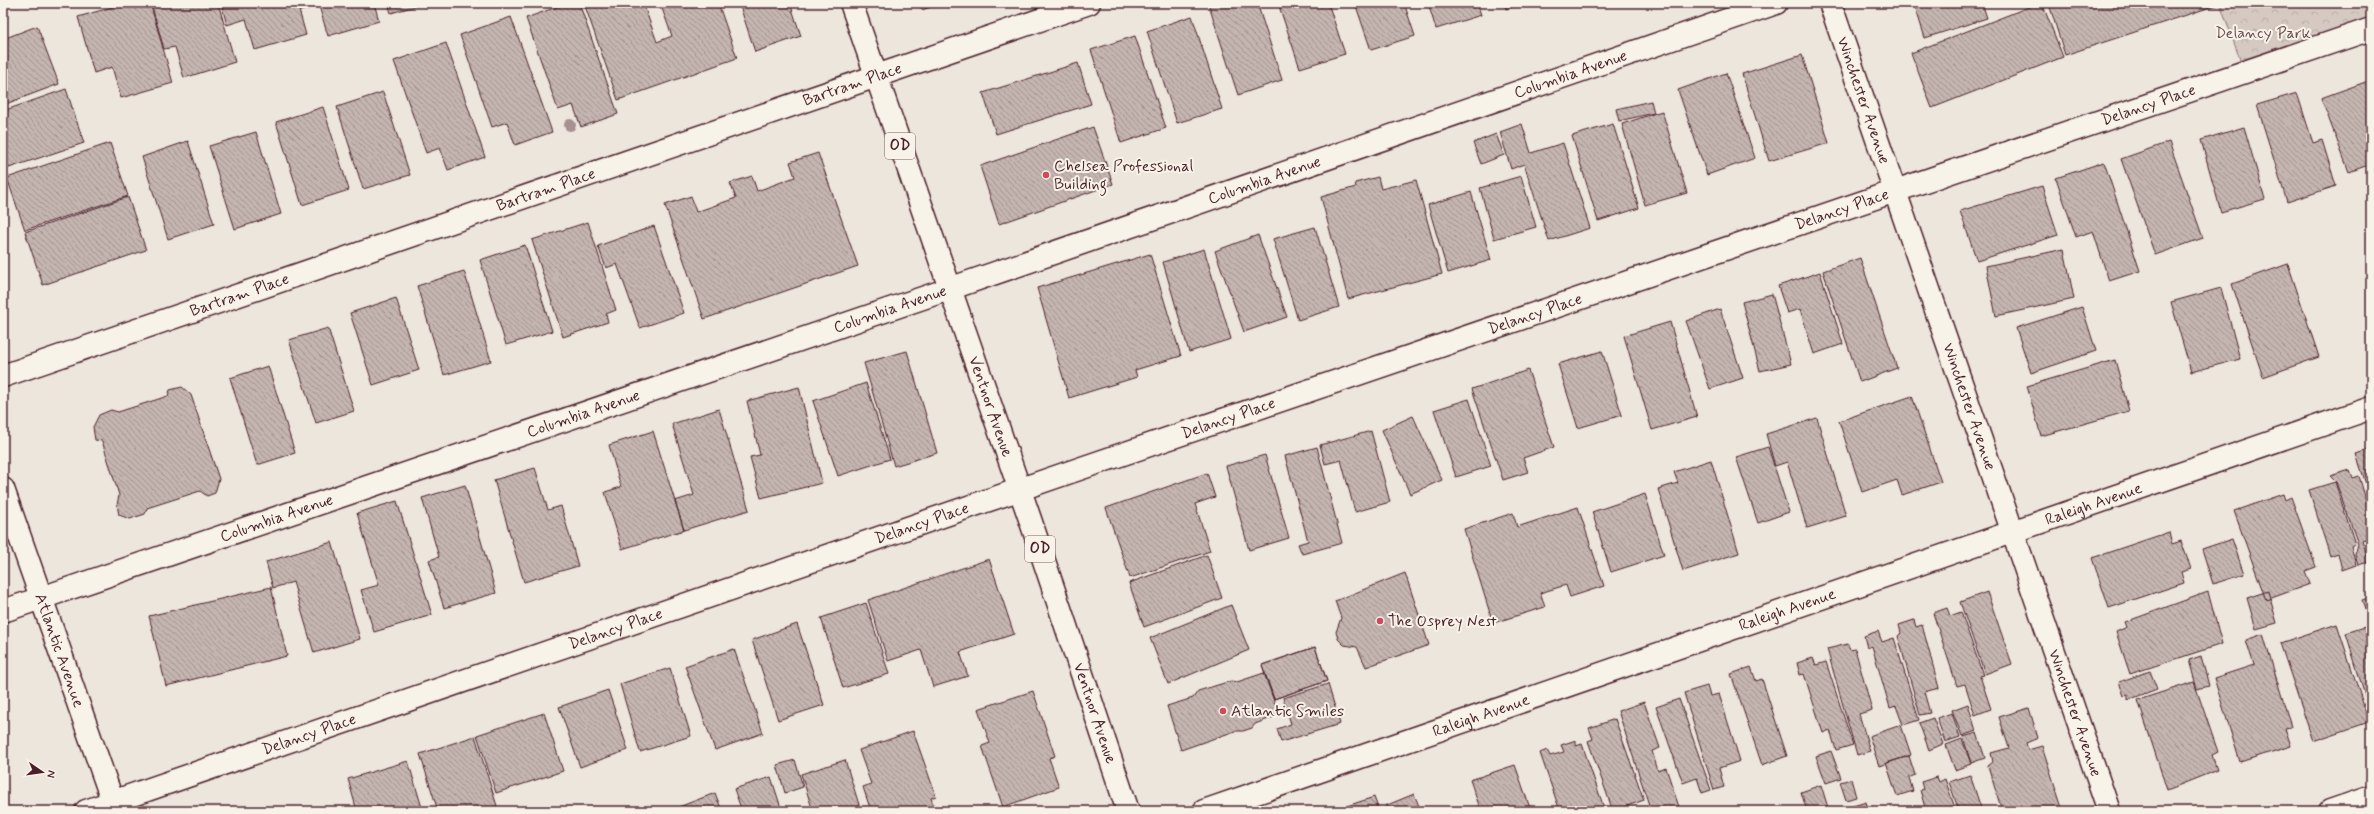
<svg xmlns="http://www.w3.org/2000/svg" width="2374" height="814" font-family="Mynerve,sans-serif">
  <style>
    .park { fill: url(#park-crowns); stroke: #907476 }
    .building { fill: url(#building-back-hatch); stroke: #4a1f2b }
    .lines { fill: none; stroke-linecap: round; stroke-linejoin: round }
    .minor-casing { stroke: #4a1f2b; stroke-width: 25 }
    .major-casing { stroke: #4a1f2b; stroke-width: 25 }
    .minor { stroke: #f7f3e8; stroke-width: 22 }
    .major { stroke: #f7f3e8; stroke-width: 22 }
    .tree { fill: #a69090 }
    .poi-dot { fill: #d1495b; stroke: #f7f3e8; stroke-width: 1.5 }
    .labels { text-anchor: middle; dominant-baseline: central; stroke-width: 4; stroke-linejoin: round; paint-order: stroke }
    .shield { fill: #f7f3e8; stroke: #7e5f64; stroke-width: 1 }
    .shield-label { font-size: 15px; font-weight: bold; fill: #4a1f2b }
    .park-label { font-size: 16px; fill: #6d4a51; stroke: #f7f3e8 }
    .street-label { font-size: 16px; fill: #4a1f2b; stroke: #f7f3e8 }
    .poi-label { font-size: 16px; fill: #4a1f2b; stroke: #f7f3e8; text-anchor: start }
  </style>
  <defs>
    <pattern id="park-crowns" width="20" height="18" patternUnits="userSpaceOnUse"><rect width="20" height="18" fill="#d5c9c2"/><path d="M2 6a3 3 0 1 1 6 0M12 15a3 3 0 1 1 6 0" fill="none" stroke="#b8aca7"/></pattern>
    <pattern id="building-back-hatch" width="6" height="6" patternUnits="userSpaceOnUse"><rect width="6" height="6" fill="#c4b5b0"/><path d="M-1 5l2 2M0 0l6 6M5-1l2 2" fill="none" stroke="#a1938f"/></pattern>
  </defs>
  <rect width="100%" height="100%" fill="#ece6dd"/>
  <filter id="ink" filterUnits="userSpaceOnUse"><feTurbulence type="fractalNoise" baseFrequency=".025" numOctaves="2"/><feDisplacementMap in="SourceGraphic" scale="8" xChannelSelector="R" yChannelSelector="G"/><feConvolveMatrix kernelMatrix="1 2 1 2 8 2 1 2 1" color-interpolation-filters="sRGB"/></filter>
  <g filter="url(#ink)">
    <!-- park -->
    <path class="park" d="M2220,3H2371V29L2244,71Z"/>
    <!-- building -->
    <path class="building" d="M126,3H150L173,83L121,98L112,67L94,73L78,17Z
      M151,3H218L235,62L184,78L175,47L164,49Z
      M221,3H297L306,35L255,50L246,19L227,25Z
      M298,3H374L379,21L328,36L319,6L300,11Z
      M388,3H426L391,13Z
      M568,3H579L618,114L581,127L573,105L558,110L526,18Z
      M592,3H643L657,42L672,36L660,3H718L737,58L618,100L585,6Z
      M739,3H790L801,36L755,52Z
      M919,3H942L922,10Z
      M1208,3H1257L1282,80L1238,95Z
      M1278,3H1328L1345,54L1300,68Z
      M1355,3H1404L1415,36L1371,50Z
      M1428,3H1477L1481,15L1436,29Z
      M1504,3H1525L1506,9Z
      M1914,3H1982L1987,18L1925,38Z
      M2039,3H2042L2063,57L1932,108L1911,53Z
      M2053,3H2220V4L2065,55L2049,4Z
      M1192,16L1222,109L1177,123L1147,31Z
      M511,17L552,132L515,145L507,122L492,127L460,35Z
      M37,26L59,84L3,105V39Z
      M1135,36L1166,128L1121,143L1091,50Z
      M446,43L485,157L448,170L440,148L426,153L394,61Z
      M1802,55L1829,143L1769,161L1742,74Z
      M1078,63L1091,104L996,134L983,93Z
      M1726,73L1755,158L1707,175L1678,90Z
      M2371,80V164L2349,172L2321,98Z
      M66,89L84,143L3,170V111Z
      M383,92L410,175L363,189L337,107Z
      M2297,93L2313,143L2322,140L2336,186L2287,202L2257,105Z
      M1651,101L1654,113L1619,121L1616,109Z
      M323,107L349,190L302,205L276,122Z
      M1662,111L1687,193L1645,205L1622,124Z
      M1522,124L1531,153L1563,143L1590,228L1549,241L1524,164L1511,169L1500,132Z
      M1613,124L1639,208L1598,221L1572,136Z
      M1093,127L1113,184L999,224L980,166Z
      M2244,127L2265,199L2221,212L2201,140Z
      M256,132L281,214L235,229L209,146Z
      M1496,134L1504,155L1481,164L1473,143Z
      M188,141L214,224L168,239L142,157Z
      M2169,142L2203,238L2155,255L2121,159Z
      M110,143L128,196L25,230L7,178Z
      M818,153L858,266L704,319L665,205L691,196L696,212L736,198L730,183L752,176L757,191L795,177L790,162Z
      M2104,162L2140,271L2109,281L2093,231L2076,237L2056,178Z
      M1521,176L1536,227L1494,239L1480,188Z
      M1378,177L1381,189L1416,180L1442,274L1348,299L1321,197L1356,187L1355,183Z
      M2042,186L2058,235L1977,261L1960,211Z
      M1471,192L1491,260L1448,273L1428,205Z
      M128,197L146,250L43,285L25,232Z
      M588,222L616,310L606,314L608,322L563,337L532,240Z
      M654,226L684,313L640,328L617,264L606,268L598,246Z
      M1315,227L1339,307L1298,320L1273,239Z
      M1258,235L1287,317L1244,332L1215,251Z
      M525,245L552,331L506,345L480,260Z
      M1204,249L1231,339L1189,352L1163,262Z
      M2064,249L2074,299L1996,316L1986,266Z
      M1150,254L1181,356L1135,370L1137,377L1069,398L1037,288Z
      M1860,258L1897,368L1860,382L1823,271Z
      M2288,264L2319,357L2263,377L2232,284Z
      M464,271L491,361L444,375L417,286Z
      M1820,272L1843,344L1814,354L1800,309L1787,313L1778,286Z
      M2221,288L2240,359L2191,372L2171,302Z
      M1772,294L1791,364L1760,371L1742,302Z
      M396,298L419,370L373,385L350,313Z
      M2082,307L2096,351L2031,373L2016,328Z
      M1720,309L1743,378L1710,389L1686,321Z
      M1670,322L1697,417L1652,430L1624,336Z
      M328,328L354,411L316,423L289,340Z
      M907,351L937,453L894,466L864,363Z
      M1602,351L1622,415L1578,428L1558,364Z
      M2115,360L2129,411L2041,436L2027,386Z
      M268,366L295,453L257,465L230,378Z
      M1528,370L1554,447L1523,458L1528,472L1503,480L1472,389Z
      M866,383L890,459L838,476L813,401Z
      M182,387L191,395L219,479L215,493L207,496L200,491L147,508L145,514L130,519L119,515L117,505L119,495L102,441L95,440L93,427L99,415L111,410L118,412L168,396L170,390Z
      M799,387L822,483L761,498L750,457L760,455L747,401Z
      M1912,396L1941,482L1902,495L1897,480L1862,492L1839,421Z
      M1469,399L1491,466L1456,477L1434,410Z
      M719,409L749,510L684,530L675,501L694,495L672,424Z
      M1413,416L1442,480L1410,494L1382,430Z
      M1817,418L1846,516L1807,528L1787,462L1775,466L1766,434Z
      M653,431L684,530L622,549L605,492L621,487L609,445Z
      M1371,431L1390,502L1355,512L1341,460L1325,464L1320,445Z
      M1317,447L1342,543L1302,554L1298,544L1308,541L1285,456Z
      M1768,447L1789,512L1758,523L1736,457Z
      M2371,449V499L2356,454Z
      M1265,455L1289,538L1249,550L1226,466Z
      M1711,460L1739,553L1683,571L1658,489L1678,483L1674,472Z
      M535,468L548,510L561,506L578,566L524,582L494,480Z
      M2350,470L2353,478L2359,476L2371,517V537L2362,540L2369,562L2358,565L2355,555L2358,544L2336,482L2330,476Z
      M1207,473L1215,497L1195,504L1210,551L1130,578L1106,508Z
      M2335,482L2355,544L2351,546L2356,565L2342,570L2338,553L2330,556L2309,490Z
      M465,485L496,593L444,608L429,560L439,557L422,498Z
      M1645,494L1664,555L1611,572L1592,512Z
      M2283,494L2285,500L2291,497L2316,567L2305,571L2310,584L2266,600L2234,511Z
      M397,501L432,615L374,632L361,590L379,585L357,513Z
      M1578,507L1604,586L1570,597L1566,585L1540,593L1545,607L1493,623L1464,529L1513,513L1517,527Z
      M2169,532L2172,544L2181,541L2191,569L2181,572L2184,583L2109,608L2092,558Z
      M2232,539L2244,574L2213,584L2202,549Z
      M332,542L360,639L314,653L293,582L273,588L266,562Z
      M1207,555L1222,598L1144,627L1129,583Z
      M989,559L1014,634L960,652L968,676L933,687L921,650L888,661L868,600Z
      M1405,573L1429,645L1366,667L1357,647L1344,645L1338,639L1336,632L1341,618L1335,601Z
      M271,587L287,656L166,686L149,616Z
      M2268,591L2277,623L2256,629L2247,598Z
      M1987,592L2012,664L1985,674L1960,602Z
      M2208,592L2222,644L2130,674L2116,632L2127,627L2125,622Z
      M2371,597V630L2362,600Z
      M866,603L889,674L843,688L821,618Z
      M1231,605L1249,650L1168,684L1150,638Z
      M1947,608L1950,616L1961,612L1983,675L1980,676L1991,709L1975,715L1965,684L1957,686L1933,613Z
      M1914,620L1916,627L1922,625L1939,688L1924,692L1930,713L1920,715L1898,636L1901,633L1899,625Z
      M797,624L824,705L778,720L752,640Z
      M2337,624L2369,722L2313,741L2280,643Z
      M2371,625V716L2346,633Z
      M1878,631L1882,642L1894,638L1919,720L1903,725L1896,706L1890,708L1872,646L1867,648L1864,636Z
      M2263,634L2291,727L2285,728L2291,746L2240,762L2214,678L2254,665L2246,640Z
      M1848,644L1850,650L1855,649L1872,710L1859,714L1870,751L1857,755L1827,649Z
      M1315,647L1327,681L1274,699L1262,665Z
      M1315,647L1327,681L1274,699L1262,665Z
      M734,649L763,733L715,750L685,666Z
      M2201,656L2209,686L2197,689L2189,660Z
      M1813,658L1816,665L1826,662L1853,745L1836,750L1830,730L1823,733L1804,674L1800,675L1797,663Z
      M1751,667L1756,681L1762,679L1787,756L1762,765L1731,674Z
      M670,668L691,736L640,752L620,684Z
      M2150,671L2157,689L2128,700V695L2124,696L2119,682Z
      M1264,673L1279,715L1255,724L1252,728L1243,731H1235L1181,750L1167,706L1193,698L1198,691L1231,681L1237,682Z
      M2194,682L2218,752L2212,755L2217,770L2167,790L2138,700Z
      M1328,684L1340,724L1281,742L1277,729L1291,724L1283,698Z
      M1707,686L1710,696L1719,694L1740,761L1719,768L1724,787L1714,790L1684,693Z
      M608,690L628,750L580,767L559,707Z
      M1033,691L1055,756L1049,758L1059,787L1003,807L982,746L990,743L978,709Z
      M1679,699L1711,790L1702,793L1697,778L1683,783L1656,707Z
      M1644,702L1660,748L1652,751L1658,771L1666,768L1679,807L1667,811H1651L1618,711Z
      M1968,704L1976,731L1962,736L1952,710Z
      M2029,708L2038,738L2026,743L2028,750L2042,746L2063,811H2002L1988,766L1993,762L1991,753L2009,748L1999,717Z
      M544,713L563,771L496,793L477,735Z
      M1952,713L1960,737L1945,742L1937,718Z
      M1933,718L1943,744L1929,750L1919,723Z
      M1615,719L1644,800L1613,811L1588,741L1593,739L1589,728Z
      M1901,725L1911,755L1879,766L1869,736Z
      M913,731L936,796L931,798L935,811H871L863,787L871,784L859,750Z
      M1977,733L1985,758L1971,763L1963,737Z
      M475,736L497,806L483,811H438L420,754Z
      M1962,739L1971,764L1955,770L1946,745Z
      M1576,740V746L1582,744L1605,811H1560L1540,753L1547,750L1550,756L1564,752L1561,745Z
      M1831,751L1841,778L1826,783L1816,756Z
      M1909,756L1915,775L1909,778L1913,791L1897,796L1886,763Z
      M795,760L803,787L785,793L777,765Z
      M845,760L861,811H813L801,774Z
      M408,761L423,811H357L348,779Z
      M1515,765L1531,811H1481L1470,780Z
      M1970,775L1982,811H1959L1949,782Z
      M771,777L782,811H742L734,789Z
      M1937,777L1939,782L1945,779L1956,811H1926L1920,790L1923,789L1921,782Z
      M1851,779L1856,797L1846,800L1840,782Z
      M1821,785L1829,811H1807L1801,792Z
      M715,793L722,811H671V810Z
      M1414,794L1421,811H1387L1385,806Z
      M1374,797L1379,811H1342L1341,808Z
      M1866,802L1868,808L1874,807L1876,811H1851L1850,807Z"/>
    <g class="lines">
      <!-- minor casing -->
      <g class="minor-casing">
        <g id="minor">
          <path id="s1" d="M1830,3L2109,811"/>
          <path id="s2" d="M3,376L1089,3"/>
          <path id="s3" d="M3,611L949,289L1776,3"/>
          <path id="s4" d="M86,811L1076,470L2371,29"/>
          <path id="s5" d="M1204,811L2371,408"/>
          <path d="M2330,811L2371,797"/>
        </g>
      </g>
      <!-- major casing -->
      <g class="major-casing">
        <g id="major">
          <path id="s6" d="M851,3L1031,522L1128,811"/>
          <path id="s7" d="M3,489L116,811"/>
        </g>
      </g>
      <!-- minor -->
      <use href="#minor" class="minor"/>
      <!-- major -->
      <use href="#major" class="major"/>
    </g>
    <!-- trees -->
    <circle class="tree" cx="570" cy="125" r="6"/>
  </g>
  <!-- markers -->
  <g class="poi-dot">
    <circle cx="1046" cy="175" r="4"/>
    <circle cx="1380" cy="621" r="4"/>
    <circle cx="1223" cy="711" r="4"/>
  </g>
  <g class="labels">
    <!-- shield labels -->
    <g class="shield">
      <rect x="885" y="133" width="30" height="26" rx="3"/>
      <rect x="1025" y="536" width="30" height="26" rx="3"/>
    </g>
    <g class="shield-label">
      <text x="900" y="146">OD</text>
      <text x="1040" y="549">OD</text>
    </g>
    <!-- park labels -->
    <g class="park-label">
      <text x="2263" y="33">Delancy Park</text>
    </g>
    <!-- street labels -->
    <g class="street-label">
      <text stroke="none"><textPath href="#s3" startOffset="1657">Columbia Avenue</textPath></text>
      <text stroke="none"><textPath href="#s2" startOffset="898">Bartram Place</textPath></text>
      <text stroke="none"><textPath href="#s1" startOffset="103">Winchester Avenue</textPath></text>
      <text stroke="none"><textPath href="#s4" startOffset="2180">Delancy Place</textPath></text>
      <text stroke="none"><textPath href="#s3" startOffset="1333">Columbia Avenue</textPath></text>
      <text stroke="none"><textPath href="#s2" startOffset="574">Bartram Place</textPath></text>
      <text stroke="none"><textPath href="#s4" startOffset="1856">Delancy Place</textPath></text>
      <text stroke="none"><textPath href="#s2" startOffset="250">Bartram Place</textPath></text>
      <text stroke="none"><textPath href="#s3" startOffset="937">Columbia Avenue</textPath></text>
      <text stroke="none"><textPath href="#s4" startOffset="1532">Delancy Place</textPath></text>
      <text stroke="none"><textPath href="#s6" startOffset="427">Ventnor Avenue</textPath></text>
      <text stroke="none"><textPath href="#s1" startOffset="427">Winchester Avenue</textPath></text>
      <text stroke="none"><textPath href="#s3" startOffset="613">Columbia Avenue</textPath></text>
      <text stroke="none"><textPath href="#s4" startOffset="1208">Delancy Place</textPath></text>
      <text stroke="none"><textPath href="#s5" startOffset="941">Raleigh Avenue</textPath></text>
      <text stroke="none"><textPath href="#s3" startOffset="289">Columbia Avenue</textPath></text>
      <text stroke="none"><textPath href="#s4" startOffset="884">Delancy Place</textPath></text>
      <text stroke="none"><textPath href="#s5" startOffset="617">Raleigh Avenue</textPath></text>
      <text stroke="none"><textPath href="#s4" startOffset="560">Delancy Place</textPath></text>
      <text stroke="none"><textPath href="#s7" startOffset="171">Atlantic Avenue</textPath></text>
      <text stroke="none"><textPath href="#s6" startOffset="751">Ventnor Avenue</textPath></text>
      <text stroke="none"><textPath href="#s1" startOffset="751">Winchester Avenue</textPath></text>
      <text stroke="none"><textPath href="#s5" startOffset="293">Raleigh Avenue</textPath></text>
      <text stroke="none"><textPath href="#s4" startOffset="236">Delancy Place</textPath></text>
    </g>
    <!-- poi labels -->
    <g class="poi-label">
      <text x="1054" y="166">Chelsea Professional<tspan x="1054" dy="18">Building</tspan></text>
      <text x="1388" y="621">The Osprey Nest</text>
      <text x="1231" y="711">Atlantic Smiles</text>
    </g>
  </g>
  <!-- margin -->
  <rect width="2374" height="814" fill="none" stroke="#f7f3e8" stroke-width="16"/>
  <rect x="8" y="8" width="2358" height="798" fill="none" stroke="#4a1f2b" stroke-width="1.5" filter="url(#ink)"/>
  <!-- north arrow -->
  <g transform="translate(42 772) rotate(103)" stroke="#f7f3e8" stroke-width="3" paint-order="stroke">
  <path d="M0-3L7 15L0 10L-7 15Z" fill="#4a1f2b"/>
  <text y="-6" font-size="11" font-weight="bold" text-anchor="middle" fill="#4a1f2b">N</text>
  </g>
</svg>
